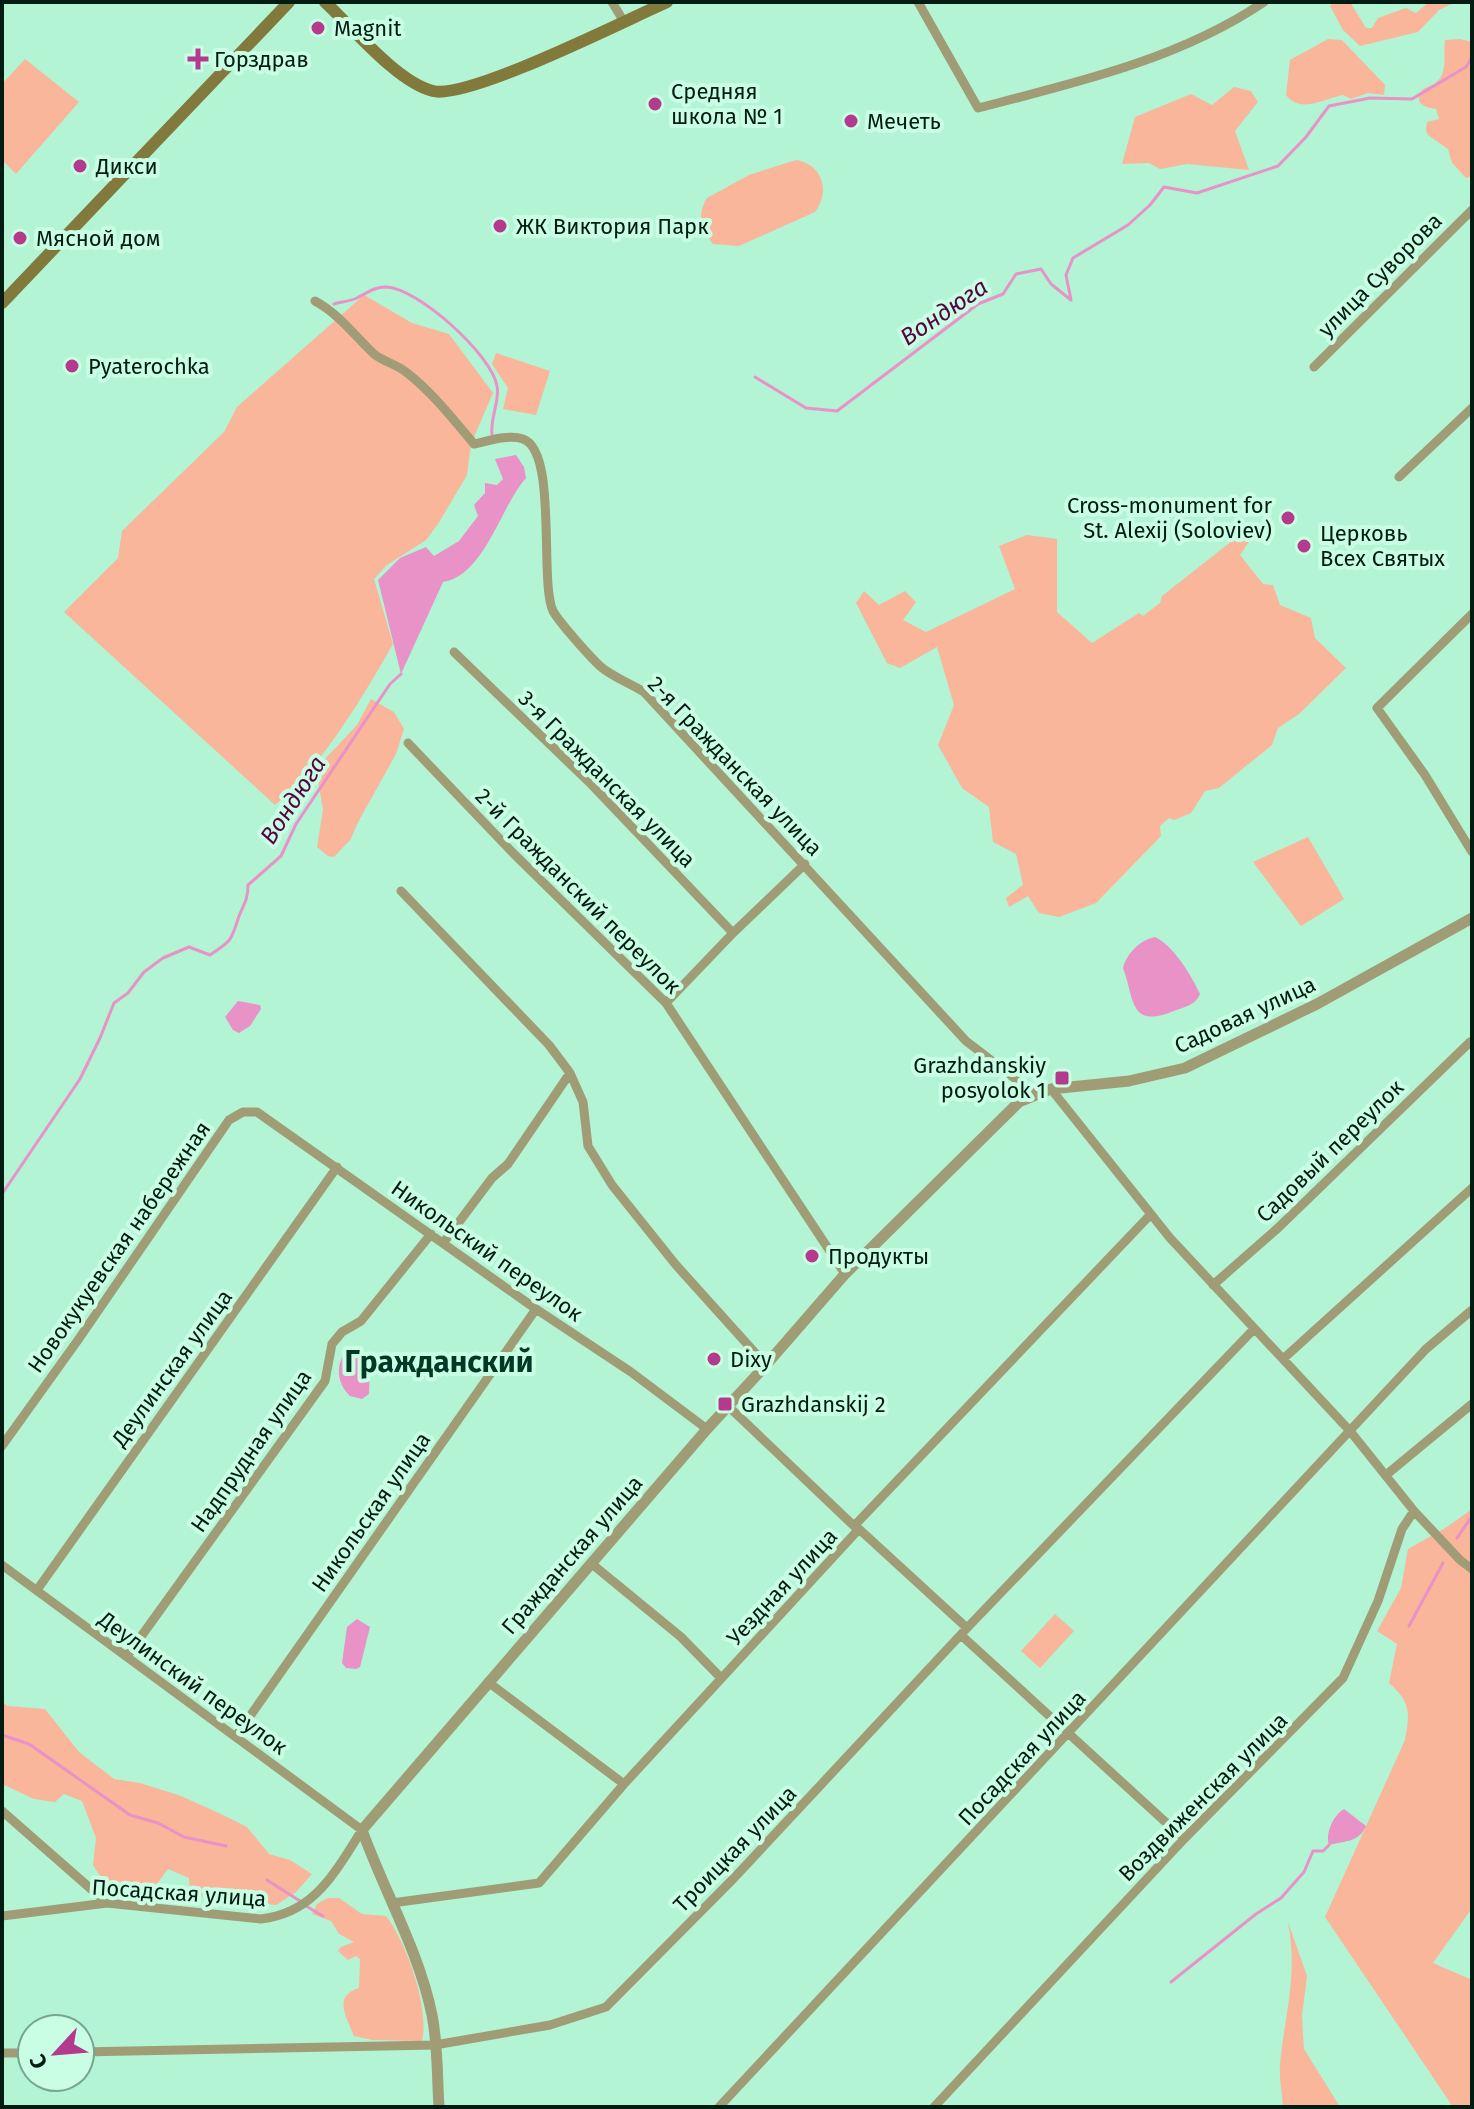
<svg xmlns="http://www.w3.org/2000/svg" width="1474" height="2109" font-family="'Fira Sans',sans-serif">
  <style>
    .green { fill: #f9b69b }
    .water { fill: #e992c7 }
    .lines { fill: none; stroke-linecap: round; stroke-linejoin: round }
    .stream { stroke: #e992c7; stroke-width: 3 }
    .minor { stroke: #a09c75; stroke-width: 9 }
    .tertiary { stroke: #a09c75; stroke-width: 11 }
    .secondary { stroke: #817a3c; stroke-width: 12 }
    .poi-dot { fill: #b43a8d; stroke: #c9fee4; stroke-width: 3 }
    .labels { text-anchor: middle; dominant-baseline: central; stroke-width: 8; stroke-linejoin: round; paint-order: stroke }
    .poi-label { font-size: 22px; fill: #021c11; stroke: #c9fee4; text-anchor: start }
    .street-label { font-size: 22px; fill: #021c11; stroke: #c9fee4 }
    .water-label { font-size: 24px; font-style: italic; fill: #54063e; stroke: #c9fee4 }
    .district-label { font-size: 30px; font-weight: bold; fill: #023926; stroke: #c9fee4 }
  </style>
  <rect width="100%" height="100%" fill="#b2f4d4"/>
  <!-- green -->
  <path class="green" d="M1334,2H1350L1366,28H1372L1378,18L1406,8L1416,13L1429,2H1455L1439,10L1418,32L1360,46L1343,30L1330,6Z
    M1328,39L1342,40L1385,85L1384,95L1368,93L1351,99L1343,95C1323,99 1301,114 1286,95L1290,60Z
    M1460,39L1472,42V176L1466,178L1452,163L1448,149L1428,135L1426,130L1427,122L1439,119L1436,109L1426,107L1420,103L1418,95C1423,87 1427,88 1434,84C1449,74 1443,55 1445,40Z
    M25,59L79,102L16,174L2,160V84Z
    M1234,87L1251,91L1258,102L1235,131L1249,170L1187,164L1160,169L1149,163L1122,164L1135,117L1191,94L1212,105Z
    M796,160C822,164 831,191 815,212L739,246L713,244C702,229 696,215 707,198L749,175Z
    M364,295L412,323L449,334L493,393L471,444L467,475L438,524L426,540L387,565L374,579L393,644C362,698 323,765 275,805L64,612L118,558L122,531L224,432L237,407Z
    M496,353L550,371L536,415L503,409L508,388L492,364Z
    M1027,535L1057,539V612L1092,643L1139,613L1143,616L1160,603L1162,596L1237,537H1252L1240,555L1263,584L1273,585L1280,605L1311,618L1315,638L1346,668L1299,714L1278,728L1272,745L1219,788L1205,791L1191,813L1174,820L1169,818L1160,826L1161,836L1096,903L1059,917L1039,913L1028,896L1009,907L1006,898L1023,885L1016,854L993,842L989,807L962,788L938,745L954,705L937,647L900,668L887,663L856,603L864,591L879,605L905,591L916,602L903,620L926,632L1015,589L999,546Z
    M371,699L394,712L404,729L396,754L357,824L351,839L334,857L328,856L317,847L323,810L318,780L325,759L357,725Z
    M1308,837L1344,899L1301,926L1253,862Z
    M1472,1509V1908L1433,1963L1472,1980V2107H1453L1325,1917L1405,1740C1410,1713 1411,1702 1389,1683L1397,1644L1377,1631L1401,1588L1408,1549L1447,1527Z
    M1055,1614L1074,1631L1040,1668L1021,1651Z
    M2,1702L8,1706L45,1709L79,1752L114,1779L140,1783L181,1796L223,1815L247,1827L269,1854L290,1860L312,1874L296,1892L276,1905L190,1895L189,1878L168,1869L154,1888L134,1891L107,1887L93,1865L96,1838L82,1801L64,1794L55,1802L34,1799L2,1784Z
    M328,1898H339L362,1914L386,1916C406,1941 430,2009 422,2041L372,2040L354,2036C347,2018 332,1996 359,1988L360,1959L356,1956L348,1960L338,1951L341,1947L354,1942L339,1934L331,1921L312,1914L317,1904Z
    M1288,1922L1307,1976L1302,2016L1304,2049L1340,2107H1283C1282,2093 1279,2078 1280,2064C1285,2012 1298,1976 1288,1922Z"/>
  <!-- water -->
  <path class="water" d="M516,455L524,467L526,478C500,507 485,575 443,582L401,674L378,580L400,558L426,547L434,556L459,541L478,516L474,505L485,493V483L497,485L503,479L495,459Z
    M1155,937C1173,945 1192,976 1200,994C1196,1005 1184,1007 1174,1011C1129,1029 1135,1000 1123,968C1127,953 1140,940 1155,937Z
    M238,1001L260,1005L261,1009L250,1026L239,1033L233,1030L225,1017Z
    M356,1348L370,1365L369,1394L362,1399L350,1396C336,1383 335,1363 348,1349Z
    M357,1619L370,1627L360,1667L356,1669L346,1668L342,1663L347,1627Z
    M1344,1809L1366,1826C1359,1843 1343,1841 1329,1845C1325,1834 1333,1815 1344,1809Z"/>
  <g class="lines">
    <!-- stream -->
    <path class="stream" d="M334,304C341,302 351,301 357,298C367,293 374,287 386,287C418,288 492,355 497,386C500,401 490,418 492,434
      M755,377L806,408L837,411L978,304L1003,294L1016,274L1041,269L1051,284L1071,300L1066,275L1073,258L1128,225L1150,205L1164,187L1197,193L1278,166L1306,137L1329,106L1370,98L1412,99L1466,67L1472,57
      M2,1194L80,1079L100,1038L114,1003L128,993L144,972L163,958L189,947L210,955C233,940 231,940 239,916C244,904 248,899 248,885L281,856L296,824L390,684L401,674
      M1457,1538L1472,1516
      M1409,1626L1443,1563
      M2,1735L29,1744L130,1815L158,1823L184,1837L226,1846
      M267,1880L300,1901
      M306,1906L323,1916
      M1171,1982L1256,1914L1281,1898L1304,1872L1313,1851H1323L1329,1845"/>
    <!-- minor -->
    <path class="minor" d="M612,2L624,22
      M918,2L978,108C1075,83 1180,59 1264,2
      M315,301C339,314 354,335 374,354C384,362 396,364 406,372C432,392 453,419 474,444C488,441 509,434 523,439C558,451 539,581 553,611C559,622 591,658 601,667C613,677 631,684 644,692L966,1041L1035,1094
      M1314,367L1472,210
      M1399,477L1472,408
      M1472,614L1377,708L1425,775L1472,852
      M454,652L589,782L733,933
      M408,743L513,853L666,1003L845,1274
      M401,891L549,1045L570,1073L583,1102L588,1146L612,1185L676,1265L766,1365
      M666,1003L733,933L805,864
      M444,1242L492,1178L508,1164L570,1073
      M1213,1285L1279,1227L1470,1042
      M1283,1359L1472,1188
      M728,1406L854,1526
      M2,1446L78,1340L229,1120L243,1112H257L536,1309L631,1372L707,1429
      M1386,1475L1472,1404
      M1414,1511L1460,1560L1472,1569
      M859,1529L967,1628
      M592,1564L681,1637L721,1678
      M2,1565L362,1830C335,1872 315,1913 261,1919L107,1903L2,1916
      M37,1590L337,1167
      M962,1636L1184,1839
      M127,1656L325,1381L332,1344L342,1332L361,1321L431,1234
      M488,1682L624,1784
      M236,1736L536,1309
      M2,1811L107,1903
      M392,1903L539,1883L624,1784L859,1529L854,1526L1151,1214
      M80,2052L435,2045L550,2025L606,2007L734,1878L967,1628L1253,1330
      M2,2053H32
      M719,2107L1426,1349L1472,1310
      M934,2107L1184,1839L1343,1678L1378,1601L1402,1529L1414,1511L1350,1431L1170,1238L1051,1089"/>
    <!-- tertiary -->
    <path class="tertiary" d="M439,2107C437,2077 438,2045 432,2015C419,1951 384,1891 362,1830L707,1429L766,1365L845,1274L1019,1102L1051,1089L1129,1081L1185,1068L1317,1004L1472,918"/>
    <!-- secondary -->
    <path class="secondary" d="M325,2C353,28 397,82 433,91C468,100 626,20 667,2
      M2,303L289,2"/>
  </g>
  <!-- markers -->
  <g class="poi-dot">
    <circle cx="318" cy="28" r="8"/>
    <path d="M194 47h8v8h8v8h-8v8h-8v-8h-8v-8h8z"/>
    <circle cx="655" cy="104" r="8"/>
    <circle cx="851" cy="121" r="8"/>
    <circle cx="80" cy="166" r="8"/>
    <circle cx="500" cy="226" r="8"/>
    <circle cx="20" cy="238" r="8"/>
    <circle cx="72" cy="366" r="8"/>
    <circle cx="1288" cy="518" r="8"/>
    <circle cx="1304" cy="546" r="8"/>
    <rect x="1054" y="1070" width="16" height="16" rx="4"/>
    <circle cx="812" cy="1256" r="8"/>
    <circle cx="714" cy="1359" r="8"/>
    <rect x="717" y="1396" width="16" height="16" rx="4"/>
  </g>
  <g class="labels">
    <!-- poi labels -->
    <g class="poi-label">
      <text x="334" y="28">Magnit</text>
      <text x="214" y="59">Горздрав</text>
      <text x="671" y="91">Средняя<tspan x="671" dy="25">школа № 1</tspan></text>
      <text x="867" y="121">Мечеть</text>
      <text x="96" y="166">Дикси</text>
      <text x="516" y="226">ЖК Виктория Парк</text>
      <text x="36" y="238">Мясной дом</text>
      <text x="88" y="366">Pyaterochka</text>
      <text x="1272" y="505" text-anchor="end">Cross-monument for<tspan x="1272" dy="25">St. Alexij (Soloviev)</tspan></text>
      <text x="1320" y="533">Церковь<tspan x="1320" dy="25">Всех Святых</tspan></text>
      <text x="1046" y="1065" text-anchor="end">Grazhdanskiy<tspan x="1046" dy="25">posyolok 1</tspan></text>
      <text x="828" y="1256">Продукты</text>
      <text x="730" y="1359">Dixy</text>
      <text x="741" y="1404">Grazhdanskij 2</text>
    </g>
    <!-- street labels -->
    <g class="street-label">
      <text transform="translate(1380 275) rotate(-45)">улица Суворова</text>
      <text transform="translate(735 766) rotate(46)">2-я Гражданская улица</text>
      <text transform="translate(607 779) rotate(45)">3-я Гражданская улица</text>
      <text transform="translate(578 891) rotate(45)">2-й Гражданский переулок</text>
      <text transform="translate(1245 1015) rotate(-25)">Садовая улица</text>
      <text transform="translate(1330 1151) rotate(-44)">Садовый переулок</text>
      <text transform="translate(119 1247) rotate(-55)">Новокукуевская набережная</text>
      <text transform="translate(487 1251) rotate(35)">Никольский переулок</text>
      <text transform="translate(172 1368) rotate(-54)">Деулинская улица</text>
      <text transform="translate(251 1451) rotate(-55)">Надпрудная улица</text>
      <text transform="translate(371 1512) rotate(-55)">Никольская улица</text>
      <text transform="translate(572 1555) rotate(-49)">Гражданская улица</text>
      <text transform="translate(782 1587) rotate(-47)">Уездная улица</text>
      <text transform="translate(193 1683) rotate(36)">Деулинский переулок</text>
      <text transform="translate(1022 1758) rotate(-47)">Посадская улица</text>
      <text transform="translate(1203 1797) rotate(-45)">Воздвиженская улица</text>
      <text transform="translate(735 1849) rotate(-46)">Троицкая улица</text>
      <text transform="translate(179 1893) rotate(4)">Посадская улица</text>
    </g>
    <!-- water labels -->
    <g class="water-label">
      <text transform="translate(944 312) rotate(-34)">Вондюга</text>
      <text transform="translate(293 800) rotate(-57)">Вондюга</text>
    </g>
    <!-- district labels -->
    <g class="district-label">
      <text x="439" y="1362">Гражданский</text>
    </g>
  </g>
  <!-- border -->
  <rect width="1474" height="2109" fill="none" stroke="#021c11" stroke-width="8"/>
  <!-- north arrow -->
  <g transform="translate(56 2053) rotate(244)"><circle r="38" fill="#c9fee4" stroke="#79a490" stroke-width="2"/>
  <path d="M0-6L14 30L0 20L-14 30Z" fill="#b43a8d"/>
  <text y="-12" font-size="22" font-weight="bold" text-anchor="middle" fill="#021c11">С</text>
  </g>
</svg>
